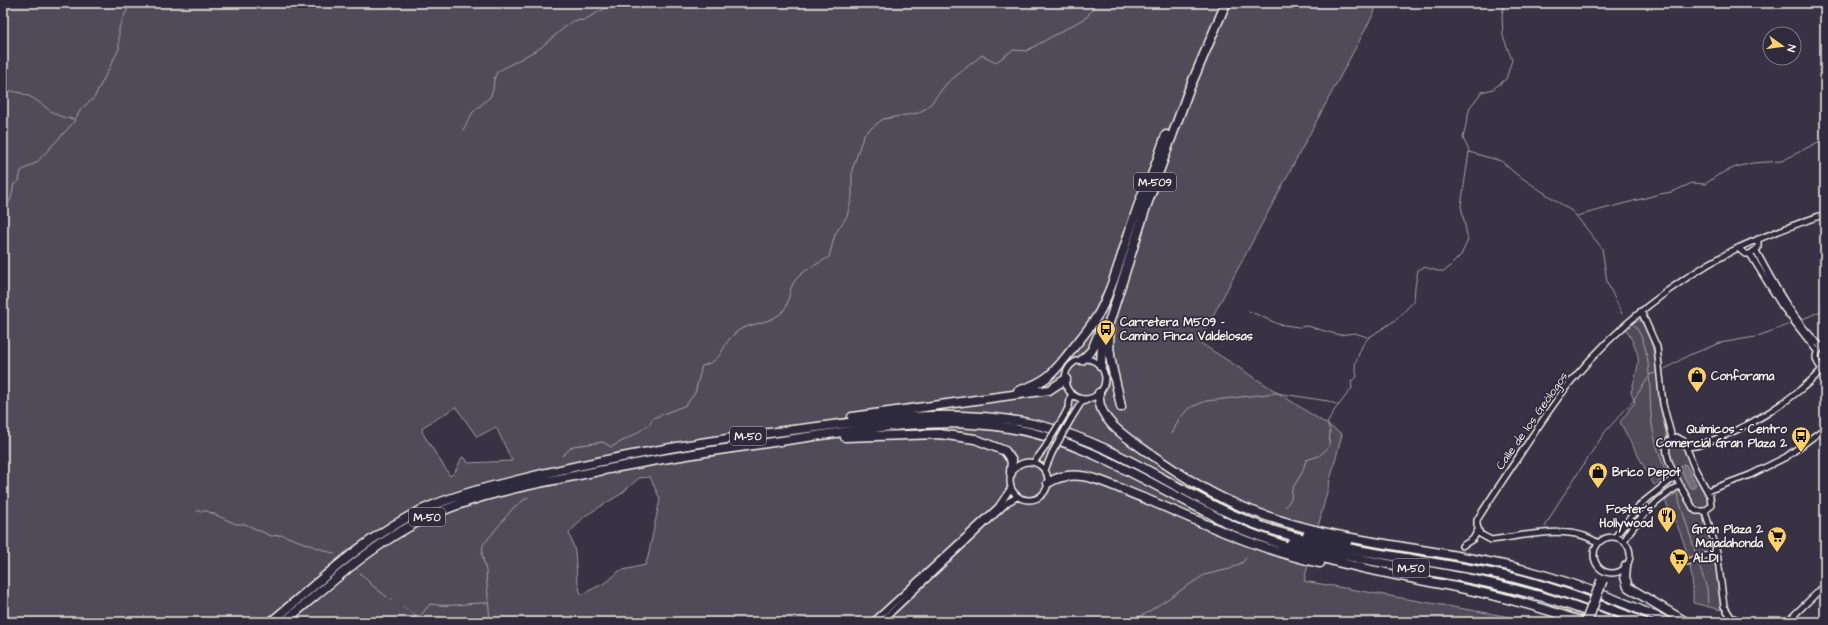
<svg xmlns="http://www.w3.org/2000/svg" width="1828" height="625" font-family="'Architects Daughter',sans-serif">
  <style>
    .green { fill: #504b59; stroke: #a29ea0; fill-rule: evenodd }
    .water { fill: #726e77; stroke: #a6a2a4 }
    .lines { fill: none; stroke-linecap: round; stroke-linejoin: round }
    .stream { stroke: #a6a2a4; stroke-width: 1 }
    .minor-casing { stroke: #f4f1e8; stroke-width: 8 }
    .highway-casing { stroke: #f4f1e8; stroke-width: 11 }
    .minor { stroke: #2f2a3d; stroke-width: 5 }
    .highway { stroke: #2f2a3d; stroke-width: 8 }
    .minor-bridge-casing { stroke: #f4f1e8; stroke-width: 8; stroke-linecap: butt }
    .minor-bridge { stroke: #2f2a3d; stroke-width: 5 }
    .labels { text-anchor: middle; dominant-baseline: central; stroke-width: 3.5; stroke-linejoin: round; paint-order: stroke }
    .shield { fill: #2f2a3d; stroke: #b9b5b5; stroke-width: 1 }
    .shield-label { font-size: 11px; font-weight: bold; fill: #f4f1e8 }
    .poi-label { font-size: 12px; font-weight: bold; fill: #f4f1e8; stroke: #2f2a3d; text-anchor: start }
    .street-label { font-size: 12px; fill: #f4f1e8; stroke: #2f2a3d }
  </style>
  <rect width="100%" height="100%" fill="#373244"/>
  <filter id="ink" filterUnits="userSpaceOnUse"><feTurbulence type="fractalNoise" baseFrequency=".025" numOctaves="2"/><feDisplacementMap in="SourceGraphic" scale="8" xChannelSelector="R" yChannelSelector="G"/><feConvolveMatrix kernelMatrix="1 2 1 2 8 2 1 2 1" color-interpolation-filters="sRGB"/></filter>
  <g filter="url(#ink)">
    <!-- green -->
    <path class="green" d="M3,3H1377L1374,13L1199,342L1342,434L1304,581L1539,622H3ZM456,407L477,437L496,427L512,461L468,463L466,459L462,457L455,472L450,476L422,432L423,427ZM650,477L660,499L648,557L645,565L619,571L608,581L581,595L577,579L575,551L569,533L585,516L621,494L639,478Z
      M1636,320H1641L1650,339L1656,360L1659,401L1667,438L1663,449L1672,473L1654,485L1620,422L1635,402L1631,393C1639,359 1644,362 1626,329Z
      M1677,439L1683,443L1708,497L1709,504L1706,508L1700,510L1695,508C1686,491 1665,462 1669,443Z
      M1680,491L1692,511L1703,515L1713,549V557L1715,558L1721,610L1693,603C1694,565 1683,534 1665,501Z"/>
    <!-- water -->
    <path class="water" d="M1683,464L1686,465L1696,485L1694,488H1690L1680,469Z"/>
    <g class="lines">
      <!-- stream -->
      <path class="stream" d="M3,86C10,93 18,91 26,95C46,103 50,118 75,119
        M463,130L473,112L490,97L493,90L494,79L497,72L540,48L572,21L584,20L615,3
        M1469,151L1463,138L1470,107L1482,92L1493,89L1506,79L1512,60L1503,36L1502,16L1504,3
        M1469,152L1501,161L1516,174L1573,212L1602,248L1607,282L1622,314
        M3,211L11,199L14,184L19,181L21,171L37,162L73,123L81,109L94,98L119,49V28L130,3
        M1577,216L1660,194L1672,192L1692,183L1705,184L1718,175L1736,167L1753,163L1782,161L1818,142L1825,141
        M1249,311L1278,324L1298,327L1307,326L1339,335L1355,333L1367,337
        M1803,319L1825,309
        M1634,325C1654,348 1648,395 1652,424C1654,440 1660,458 1667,474
        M1665,369L1687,356L1720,343L1755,337L1791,324
        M1649,375L1655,373
        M1172,434L1179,419L1189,408L1206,401L1276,393L1328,401L1338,405
        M562,456L573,446L603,442L611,447L632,436L650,424L653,418L686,405L695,393L702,366C725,359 719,349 733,335C745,322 765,326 780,314C791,306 787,292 794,282C801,271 818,264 829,257L835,234L847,216L852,197V170L864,134L883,119L918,113L928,107L947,83L982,55L996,62L1013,50L1026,51L1087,17L1096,3
        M1677,494L1696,554
        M1285,507L1291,499L1292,489L1302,473L1306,460L1319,456L1329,447L1330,430L1327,424L1334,411L1352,388L1351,381L1357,377L1355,364L1362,346L1368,338L1397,319L1414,301L1415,287L1418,270L1424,267L1438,271H1445L1461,255L1468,240L1461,206L1469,152
        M197,511H207L236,524H245L271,536L282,535L335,554
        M1545,527L1555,508L1605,432L1633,401L1648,378
        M1698,562L1707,588L1708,605
        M357,569L358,570
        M360,573L373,586L387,597
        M391,600H392
        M403,607L417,616L421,615L430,604C450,608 469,602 489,603
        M518,620L522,622
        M409,622L416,616
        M490,622L486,571L482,554L483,545L513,508L528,497
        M1128,622L1145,614L1204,575L1230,569L1243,562L1247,556
        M1446,622L1447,619"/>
      <!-- minor casing -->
      <g class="minor-casing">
        <path id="minor" d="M1738,248L1745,254H1750L1758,248V239
          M1756,251C1773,283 1795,324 1822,347
          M1750,254L1782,306L1817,351
          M1641,311L1657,347L1663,404L1672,438
          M1819,350C1812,358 1819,366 1825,372
          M1065 379a20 20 0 1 1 40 0a20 20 0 1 1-40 0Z
          M1064,416L1069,406L1071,393
          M1071,419L1081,403L1087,400
          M1676,437L1684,441L1695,469L1710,496L1711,506L1705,511H1696L1693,508C1685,493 1660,456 1668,441Z
          M1686,446C1696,448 1704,443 1713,440C1745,428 1773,412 1800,390C1808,383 1816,377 1822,369
          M1010 481a19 19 0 1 1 38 0a19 19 0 1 1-38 0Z
          M1034,462L1044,449
          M1045,470L1052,453
          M1707,491L1750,475L1786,457L1825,428
          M1705,511L1717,552L1724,606L1731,617L1744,622
          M1615,537L1641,504L1675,477
          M1594 555a18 18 0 1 1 36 0a18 18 0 1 1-36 0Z
          M1624,541C1637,518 1657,500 1680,485
          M1598,543C1571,523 1523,536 1491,540L1480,534L1477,525V520C1490,499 1504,479 1517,459C1535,432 1552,404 1573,379C1617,327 1671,283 1732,251C1762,236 1794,225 1825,214
          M1462,546L1473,539L1478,530
          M1686,562L1717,552
          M873,622L998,507L1011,488
          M881,622L1008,502L1017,497
          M1787,622L1825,585"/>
      </g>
      <!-- highway casing -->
      <g class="highway-casing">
        <path id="highway" d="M1148,186L1166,135
          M1110,331C1106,356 1117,382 1121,407
          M1082,360L1092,350L1101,328
          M1101,366L1102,345L1145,210L1188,92L1226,3
          M1018,391C1046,382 1052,375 1070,352C1080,339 1091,327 1099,313C1120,273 1129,223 1148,181
          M1099,393C1096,419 1127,438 1146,451C1173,469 1201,489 1231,502C1323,544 1427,545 1525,570C1574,583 1622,601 1668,622
          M852,417L1049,390L1066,379
          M845,437L939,434L975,439L1005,451L1012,461L1011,473
          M1048,483C1062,474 1079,474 1095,479C1112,484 1129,493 1146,499C1203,523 1259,550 1320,563
          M1307,535L1347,542
          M1291,543C1351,560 1414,567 1475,580C1522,590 1570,603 1614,622
          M1626,566L1625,577L1628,587L1686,622
          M271,622C319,582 366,536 424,509C453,496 483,488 514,481C557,470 600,461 643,453C701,442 758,434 817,427C891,417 968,408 1042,426C1128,447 1197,509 1282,533C1359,555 1440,560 1519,579C1561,590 1603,606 1643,622
          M284,622C330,584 375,541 430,516C474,496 522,486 569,477C635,463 701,452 767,443C845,432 931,415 1009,428C1080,439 1141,479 1205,511C1216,516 1225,523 1236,527C1253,535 1271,540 1288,547C1347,568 1408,577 1470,590C1508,598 1546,609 1583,622"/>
      </g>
      <!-- minor -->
      <use href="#minor" class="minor"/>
      <!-- highway -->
      <use href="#highway" class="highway"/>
      <!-- minor-bridge casing -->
      <g class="minor-bridge-casing">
        <path id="minor-bridge" d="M1044,449L1064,416
          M1052,453L1071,419
          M1584,622L1600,580
          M1589,622L1604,581"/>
      </g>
      <!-- minor-bridge -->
      <use href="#minor-bridge" class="minor-bridge"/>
    </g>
  </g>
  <!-- icons -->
  <defs>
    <g id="bus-pin" transform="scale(1)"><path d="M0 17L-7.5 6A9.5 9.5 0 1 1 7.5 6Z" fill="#ffd166" stroke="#2f2a3d"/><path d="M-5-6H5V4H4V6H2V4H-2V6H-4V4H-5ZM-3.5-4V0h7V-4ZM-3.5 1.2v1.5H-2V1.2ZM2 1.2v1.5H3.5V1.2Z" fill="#111"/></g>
    <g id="shop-pin" transform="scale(1)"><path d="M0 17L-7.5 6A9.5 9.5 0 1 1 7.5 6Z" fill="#ffd166" stroke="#2f2a3d"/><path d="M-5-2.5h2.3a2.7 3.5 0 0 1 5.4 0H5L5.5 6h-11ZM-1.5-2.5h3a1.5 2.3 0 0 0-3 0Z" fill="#111"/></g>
    <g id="restaurant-pin" transform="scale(1)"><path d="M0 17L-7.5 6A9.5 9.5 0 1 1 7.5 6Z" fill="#ffd166" stroke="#2f2a3d"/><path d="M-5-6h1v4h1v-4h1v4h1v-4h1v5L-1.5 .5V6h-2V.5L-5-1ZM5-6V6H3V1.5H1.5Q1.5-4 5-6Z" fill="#111"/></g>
    <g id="supermarket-pin" transform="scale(1)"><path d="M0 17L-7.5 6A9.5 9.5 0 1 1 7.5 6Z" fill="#ffd166" stroke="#2f2a3d"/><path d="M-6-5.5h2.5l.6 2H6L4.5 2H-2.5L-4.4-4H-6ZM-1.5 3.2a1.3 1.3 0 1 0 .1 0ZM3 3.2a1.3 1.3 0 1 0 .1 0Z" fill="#111"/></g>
  </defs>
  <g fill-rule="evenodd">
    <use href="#bus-pin" x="1106" y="329"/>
    <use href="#shop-pin" x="1697" y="376"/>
    <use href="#bus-pin" x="1801" y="436"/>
    <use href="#shop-pin" x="1598" y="472"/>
    <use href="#restaurant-pin" x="1667" y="516"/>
    <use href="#supermarket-pin" x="1777" y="536"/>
    <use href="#supermarket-pin" x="1679" y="558"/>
  </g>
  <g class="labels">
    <!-- shield labels -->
    <g class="shield">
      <rect x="1134" y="173" width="42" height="18" rx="3"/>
      <rect x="730" y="427" width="36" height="18" rx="3"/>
      <rect x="409" y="508" width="36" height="18" rx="3"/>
      <rect x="1393" y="559" width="36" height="18" rx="3"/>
    </g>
    <g class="shield-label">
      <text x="1155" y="182">M-509</text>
      <text x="748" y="436">M-50</text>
      <text x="427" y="517">M-50</text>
      <text x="1411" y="568">M-50</text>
    </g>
    <!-- poi labels -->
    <g class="poi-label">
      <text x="1120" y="322">Carretera M509 -<tspan x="1120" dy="14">Camino Finca Valdelosas</tspan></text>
      <text x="1711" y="376">Conforama</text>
      <text x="1787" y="429" text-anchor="end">Químicos - Centro<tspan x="1787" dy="14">Comercial Gran Plaza 2</tspan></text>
      <text x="1612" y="472">Brico Depot</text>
      <text x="1653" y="509" text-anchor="end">Foster's<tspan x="1653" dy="14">Hollywood</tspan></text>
      <text x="1763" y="529" text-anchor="end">Gran Plaza 2<tspan x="1763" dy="14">Majadahonda</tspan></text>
      <text x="1693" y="558">ALDI</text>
    </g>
    <!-- street labels -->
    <g class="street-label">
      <text transform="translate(1532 421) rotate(-55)">Calle de los Geólogos</text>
    </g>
  </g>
  <!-- margin -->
  <rect width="1828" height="625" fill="none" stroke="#2f2a3d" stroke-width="16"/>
  <rect x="8" y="8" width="1812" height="609" fill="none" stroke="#f4f1e8" stroke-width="1.5" filter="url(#ink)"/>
  <!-- north arrow -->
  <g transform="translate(1782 46) rotate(104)"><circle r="19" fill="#2f2a3d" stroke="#7e7a81"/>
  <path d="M0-3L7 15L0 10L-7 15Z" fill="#ffd166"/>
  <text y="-6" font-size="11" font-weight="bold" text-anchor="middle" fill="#f4f1e8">N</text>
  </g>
</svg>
